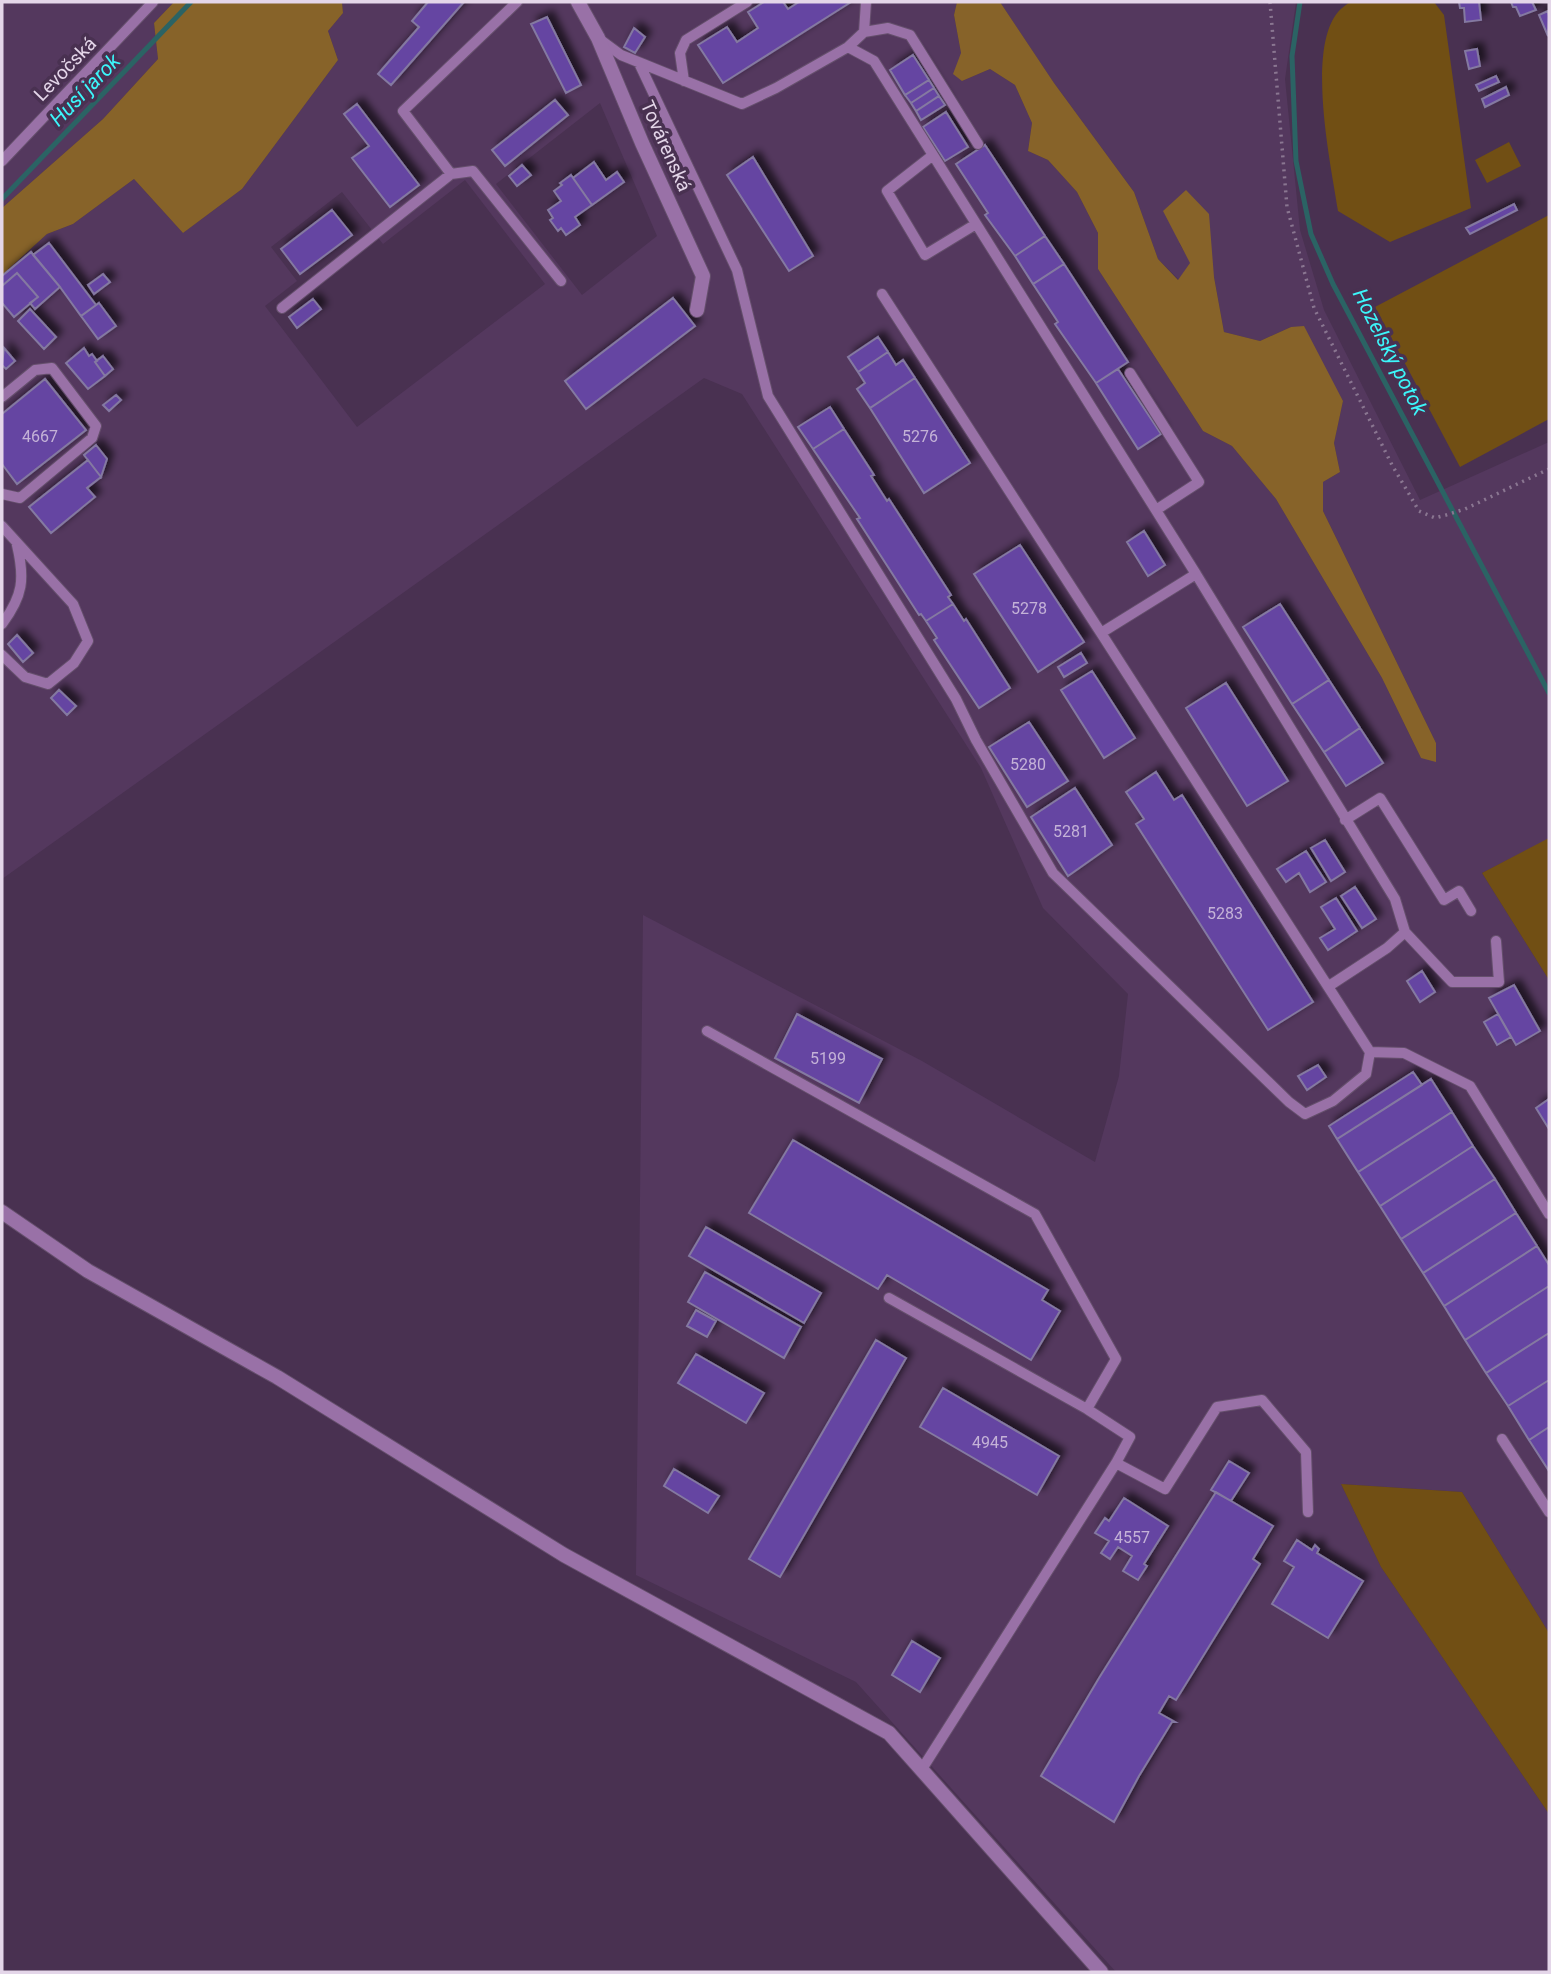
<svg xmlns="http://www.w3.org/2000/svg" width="1551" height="1974" font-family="Roboto,sans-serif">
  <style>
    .built { fill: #54385e; fill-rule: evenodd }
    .green { fill: #714f14 }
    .forest { fill: #876329 }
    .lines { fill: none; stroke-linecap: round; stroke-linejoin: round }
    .stream { stroke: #2b6364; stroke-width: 5 }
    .building { fill: #6544a2; stroke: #8479a1; stroke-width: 2; filter: url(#shadow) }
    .service-casing { stroke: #654f6c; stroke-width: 12 }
    .minor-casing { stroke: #654f6c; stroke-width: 16 }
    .path { stroke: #8a7691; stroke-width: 3.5; stroke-dasharray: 2 5; stroke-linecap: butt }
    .service { stroke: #9971a7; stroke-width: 10 }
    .minor { stroke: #9971a7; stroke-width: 14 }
    .labels { text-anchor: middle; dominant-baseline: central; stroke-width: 7; stroke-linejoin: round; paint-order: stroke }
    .number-label { font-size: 16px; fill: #c4b2d7 }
    .street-label { font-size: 19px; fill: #e4d6e9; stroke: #493151 }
    .water-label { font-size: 21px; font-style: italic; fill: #3cf6fa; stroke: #493151 }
  </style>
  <defs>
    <filter id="shadow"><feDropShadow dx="6" dy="-6" stdDeviation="3.5" flood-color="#0009"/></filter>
  </defs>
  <rect width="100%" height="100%" fill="#493151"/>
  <!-- built -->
  <path class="built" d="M2,2H174L154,23L158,59L103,119L2,208Z
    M342,2H957L954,15L961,53L962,81L990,69L1015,85L1032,123L1028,151L1048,160L1077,192L1098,233V269L1203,431L1232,446L1276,499L1382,678L1421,758L1436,743L1323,511V482L1340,472L1334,443L1343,401L1291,327L1260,341L1224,332L1214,277L1179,243L1191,263L1179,280L1158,259L1134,192L1054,83L1000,2H1296L1285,79L1300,230L1324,310L1420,500L1549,442V839L1482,873L1549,980V1633L1462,1492L1341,1484L1381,1567L1549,1814V1972H1116L856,1682L636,1575L643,915L922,1061L1095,1162L1119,1076L1128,994L1043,908L981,768L742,394L704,378L2,879V275L47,234L73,224L134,179L183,233L242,189L338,60L328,31L343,13ZM600,103L657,236L582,295L496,184ZM465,180L545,284L357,427L265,306L297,281L271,247L342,192L383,244Z"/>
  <!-- green -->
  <path class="green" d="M1350,2H1434L1444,15L1471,208L1390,242L1338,211C1331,165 1306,50 1338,12C1341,8 1346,5 1350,2Z
    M1509,142L1521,166L1487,183L1475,160Z
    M1549,215V419L1460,467L1375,307Z
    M1549,838V980L1482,873Z
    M1341,1484L1462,1492L1549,1633V1814L1381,1567Z"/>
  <!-- forest -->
  <path class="forest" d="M174,2H342L343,13L328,31L338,60L242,189L183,233L134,179L73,224L47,234L2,275V208L103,119L158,59L154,23Z
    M957,2H1000L1054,83L1134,192L1158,259L1178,280L1190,263L1163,211L1186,190L1209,214L1214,277L1224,332L1260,341L1291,327L1304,326L1343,401L1334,443L1340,472L1323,482V511L1436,743V762L1421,758L1382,678L1276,499L1232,446L1203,431L1098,269V233L1077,192L1048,160L1028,151L1032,123L1015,85L990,69L962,81L953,74L961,53L954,15Z"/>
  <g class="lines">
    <!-- stream -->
    <path class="stream" d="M1300,2L1292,56L1296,161L1311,234L1333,284L1549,693
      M2,199L191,2"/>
  </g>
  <!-- building -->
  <path class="building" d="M428,2H464L391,85L378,74L419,27L412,21Z
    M764,2H783L788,9L799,2H851L723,83L698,45L727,27L737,42L758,28L748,12Z
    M1459,2H1479L1481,20L1465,22L1464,8H1460Z
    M1511,2H1532L1536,10L1520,16L1516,7H1513Z
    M1548,11L1549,16L1548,36L1539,15Z
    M547,17L581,85L566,93L531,24Z
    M634,28L645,37L635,53L624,47Z
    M1477,49L1480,66L1469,69L1465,51Z
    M913,55L929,80L905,95L890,70Z
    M1496,76L1499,82L1479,91L1476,85Z
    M929,80L934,88L911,103L905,95Z
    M1506,87L1509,95L1485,107L1482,99Z
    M934,88L939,96L916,111L911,103Z
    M939,96L945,105L921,120L916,111Z
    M555,100L568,115L505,166L492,150Z
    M357,104L419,185L390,207L352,158L369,146L344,114Z
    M946,112L968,147L945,161L923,127Z
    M985,145L1045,236L1015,256L985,215L988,213L956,164Z
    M753,157L813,256L789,271L727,175Z
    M594,162L606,180L617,172L624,182L592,205L573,178Z
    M522,165L531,175L517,186L509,176Z
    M571,175L592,205L575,217L580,225L566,235L561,228L558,231L550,220L553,218L548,210L561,201L554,191L562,185L560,183Z
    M1514,204L1517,210L1470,234L1466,228Z
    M332,210L352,235L300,274L281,249Z
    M1045,236L1064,264L1033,284L1015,256Z
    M49,243L96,305L81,316L60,287L33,255Z
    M31,252L60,287L35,309L30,303L38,297L17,273L2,286V276Z
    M1064,264L1128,362L1096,383L1055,324L1058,322L1033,284Z
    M17,273L38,297L14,317L2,303V286Z
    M103,274L110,282L94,294L88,285Z
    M673,298L695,326L586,409L565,381Z
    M313,299L321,309L297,328L289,317Z
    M99,303L116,326L98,339L81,316Z
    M30,309L56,337L44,349L18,321Z
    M878,337L888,352L858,372L848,357Z
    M4,348L15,361L6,369L2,365Z
    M84,348L89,356L92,354L97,361L95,362L105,376L88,389L66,363Z
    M888,352L896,365L903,360L915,378L870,408L857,389L865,383L858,372Z
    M103,356L113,369L105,376L95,362Z
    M1118,369L1161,434L1138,449L1096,383Z
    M915,378L970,463L924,493L870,408Z
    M45,379L86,430L17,484L2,464V414Z
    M116,395L121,400L109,411L103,405Z
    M830,407L844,429L813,449L798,427Z
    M844,429L874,475L871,476L887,501L889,499L951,595L948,597L953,604L926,621L921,614L919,615L857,519L860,518L813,449Z
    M96,445L107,459L101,477L84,455Z
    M88,460L101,477L87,488L95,497L51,533L29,507Z
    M1144,531L1165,565L1148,576L1127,542Z
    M1020,545L1084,642L1038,672L974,574Z
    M953,604L964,621L966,619L1010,688L979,708L934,640L937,638L926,621Z
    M1280,604L1329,680L1292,704L1243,627Z
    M17,635L33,653L23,662L8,644Z
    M1081,653L1087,663L1064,677L1058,667Z
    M1092,671L1135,738L1104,758L1061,690Z
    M1329,680L1360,728L1324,752L1292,704Z
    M1226,683L1288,781L1247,806L1186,708Z
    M59,690L76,706L67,715L51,698Z
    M1029,722L1068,781L1027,807L989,747Z
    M1360,728L1383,763L1346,786L1324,752Z
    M1156,772L1174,800L1182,795L1313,1002L1268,1030L1136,824L1144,819L1126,792Z
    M1075,788L1112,845L1068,876L1031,817Z
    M1325,840L1345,872L1331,881L1311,848Z
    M1306,851L1326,882L1310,892L1299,873L1286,882L1277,869Z
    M1355,887L1376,919L1362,928L1341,896Z
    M1336,898L1357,931L1328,950L1320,938L1335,929L1321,907Z
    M1422,971L1435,992L1420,1002L1407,981Z
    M1514,985L1540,1031L1516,1045L1489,998Z
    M797,1014L882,1059L859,1103L775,1058Z
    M1498,1014L1511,1037L1497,1045L1484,1022Z
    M1318,1065L1326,1077L1307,1090L1298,1076Z
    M1413,1072L1422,1085L1337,1139L1329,1126Z
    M1431,1079L1452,1112L1358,1172L1337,1139Z
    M1549,1099V1129L1536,1108Z
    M1452,1112L1473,1146L1380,1206L1358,1172Z
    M793,1140L1048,1290L1042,1300L1060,1311L1031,1360L887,1275L878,1289L749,1213Z
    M1473,1146L1495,1179L1401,1239L1380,1206Z
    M1495,1179L1516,1213L1423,1273L1401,1239Z
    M1516,1213L1537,1246L1444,1306L1423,1273Z
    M706,1227L821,1293L804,1323L689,1256Z
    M1537,1246L1549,1265V1286L1465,1340L1444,1306Z
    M705,1272L801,1327L784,1358L688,1302Z
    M1549,1286V1333L1486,1373L1465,1340Z
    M696,1310L716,1321L707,1337L687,1326Z
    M1549,1333V1380L1508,1406L1486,1373Z
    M876,1340L906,1358L780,1577L749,1559Z
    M696,1354L764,1393L746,1423L678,1383Z
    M1549,1380V1427L1529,1440L1508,1406Z
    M943,1388L1059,1456L1037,1495L920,1427Z
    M1549,1427V1471L1529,1440Z
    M1229,1461L1249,1473L1231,1501L1211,1490Z
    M674,1469L719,1496L708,1513L664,1486Z
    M1216,1492L1273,1526L1253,1559L1260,1564L1176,1700L1169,1696L1159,1713L1175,1722H1172L1139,1776L1114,1822L1041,1776L1099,1678Z
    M1124,1498L1168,1526L1144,1564L1147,1566L1138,1580L1123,1571L1132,1556L1118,1547L1110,1559L1101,1553L1109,1541L1095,1533L1105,1518L1109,1521Z
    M1297,1540L1312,1550L1315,1545L1319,1549L1317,1553L1363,1581L1328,1638L1272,1604L1294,1567L1284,1561Z
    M912,1641L940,1658L920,1692L892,1675Z"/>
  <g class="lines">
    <!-- service casing -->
    <g class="service-casing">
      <path id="service" d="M517,2L403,111L451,174L473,171L561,281
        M864,32L866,2
        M598,38L621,55L742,104L776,88L848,47L874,61L1196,574L1101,633L882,294
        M848,47L864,32L888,28L910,35L978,144
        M639,63L737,270L768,396L956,699L976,740L1053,873L1289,1102L1305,1114L1333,1101L1366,1074L1370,1052L1101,633
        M684,81L680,53L686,40L747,2
        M933,155L887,191L925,255L976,224
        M2,161L153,2
        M282,308L451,174
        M1130,373L1199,482L1156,510
        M2,397L35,370L52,368L96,426L92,438L20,498L2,494
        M2,526L73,604L88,641L74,663L48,684L25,677L2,655
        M1196,574L1395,899L1405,932L1387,948L1329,986
        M2,624C23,596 25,579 17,545
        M1345,820L1380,798L1444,900L1459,891L1471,911
        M1405,932L1452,982H1499L1496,941
        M707,1031L1035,1214L1116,1359L1087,1409
        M1370,1052L1404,1053L1470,1086L1549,1214
        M889,1298L1087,1409L1130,1437L1116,1463L922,1769
        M1502,1439L1549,1512
        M1116,1463L1165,1489L1217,1407L1262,1400L1306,1452L1308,1512"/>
    </g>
    <!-- minor casing -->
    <g class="minor-casing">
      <path id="minor" d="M578,2L598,38L642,143L703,276L697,310
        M2,1212L88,1271L277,1377L564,1555L889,1733L1101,1972"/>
    </g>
    <!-- path -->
    <path class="path" d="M1270,2L1287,207L1314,308L1392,465L1419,511L1435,518L1446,515L1465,509L1549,469"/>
    <!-- service -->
    <use href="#service" class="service"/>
    <!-- minor -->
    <use href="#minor" class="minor"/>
  </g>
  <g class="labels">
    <!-- number labels -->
    <g class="number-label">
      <text x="40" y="436">4667</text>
      <text x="920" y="436">5276</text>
      <text x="1029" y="608">5278</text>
      <text x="1028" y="764">5280</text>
      <text x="1071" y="831">5281</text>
      <text x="1225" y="913">5283</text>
      <text x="828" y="1058">5199</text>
      <text x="990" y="1442">4945</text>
      <text x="1132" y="1537">4557</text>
    </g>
    <!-- street labels -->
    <g class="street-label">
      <text transform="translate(65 69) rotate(-46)">Levočská</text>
      <text transform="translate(666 146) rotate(66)">Továrenská</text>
    </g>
    <!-- water labels -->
    <g class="water-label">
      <text transform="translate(85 90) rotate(-46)">Husí jarok</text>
      <text transform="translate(1390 352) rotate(63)">Hozelský potok</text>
    </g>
  </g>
  <!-- border -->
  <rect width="1551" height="1974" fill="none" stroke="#e4d6e9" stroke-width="7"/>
</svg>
